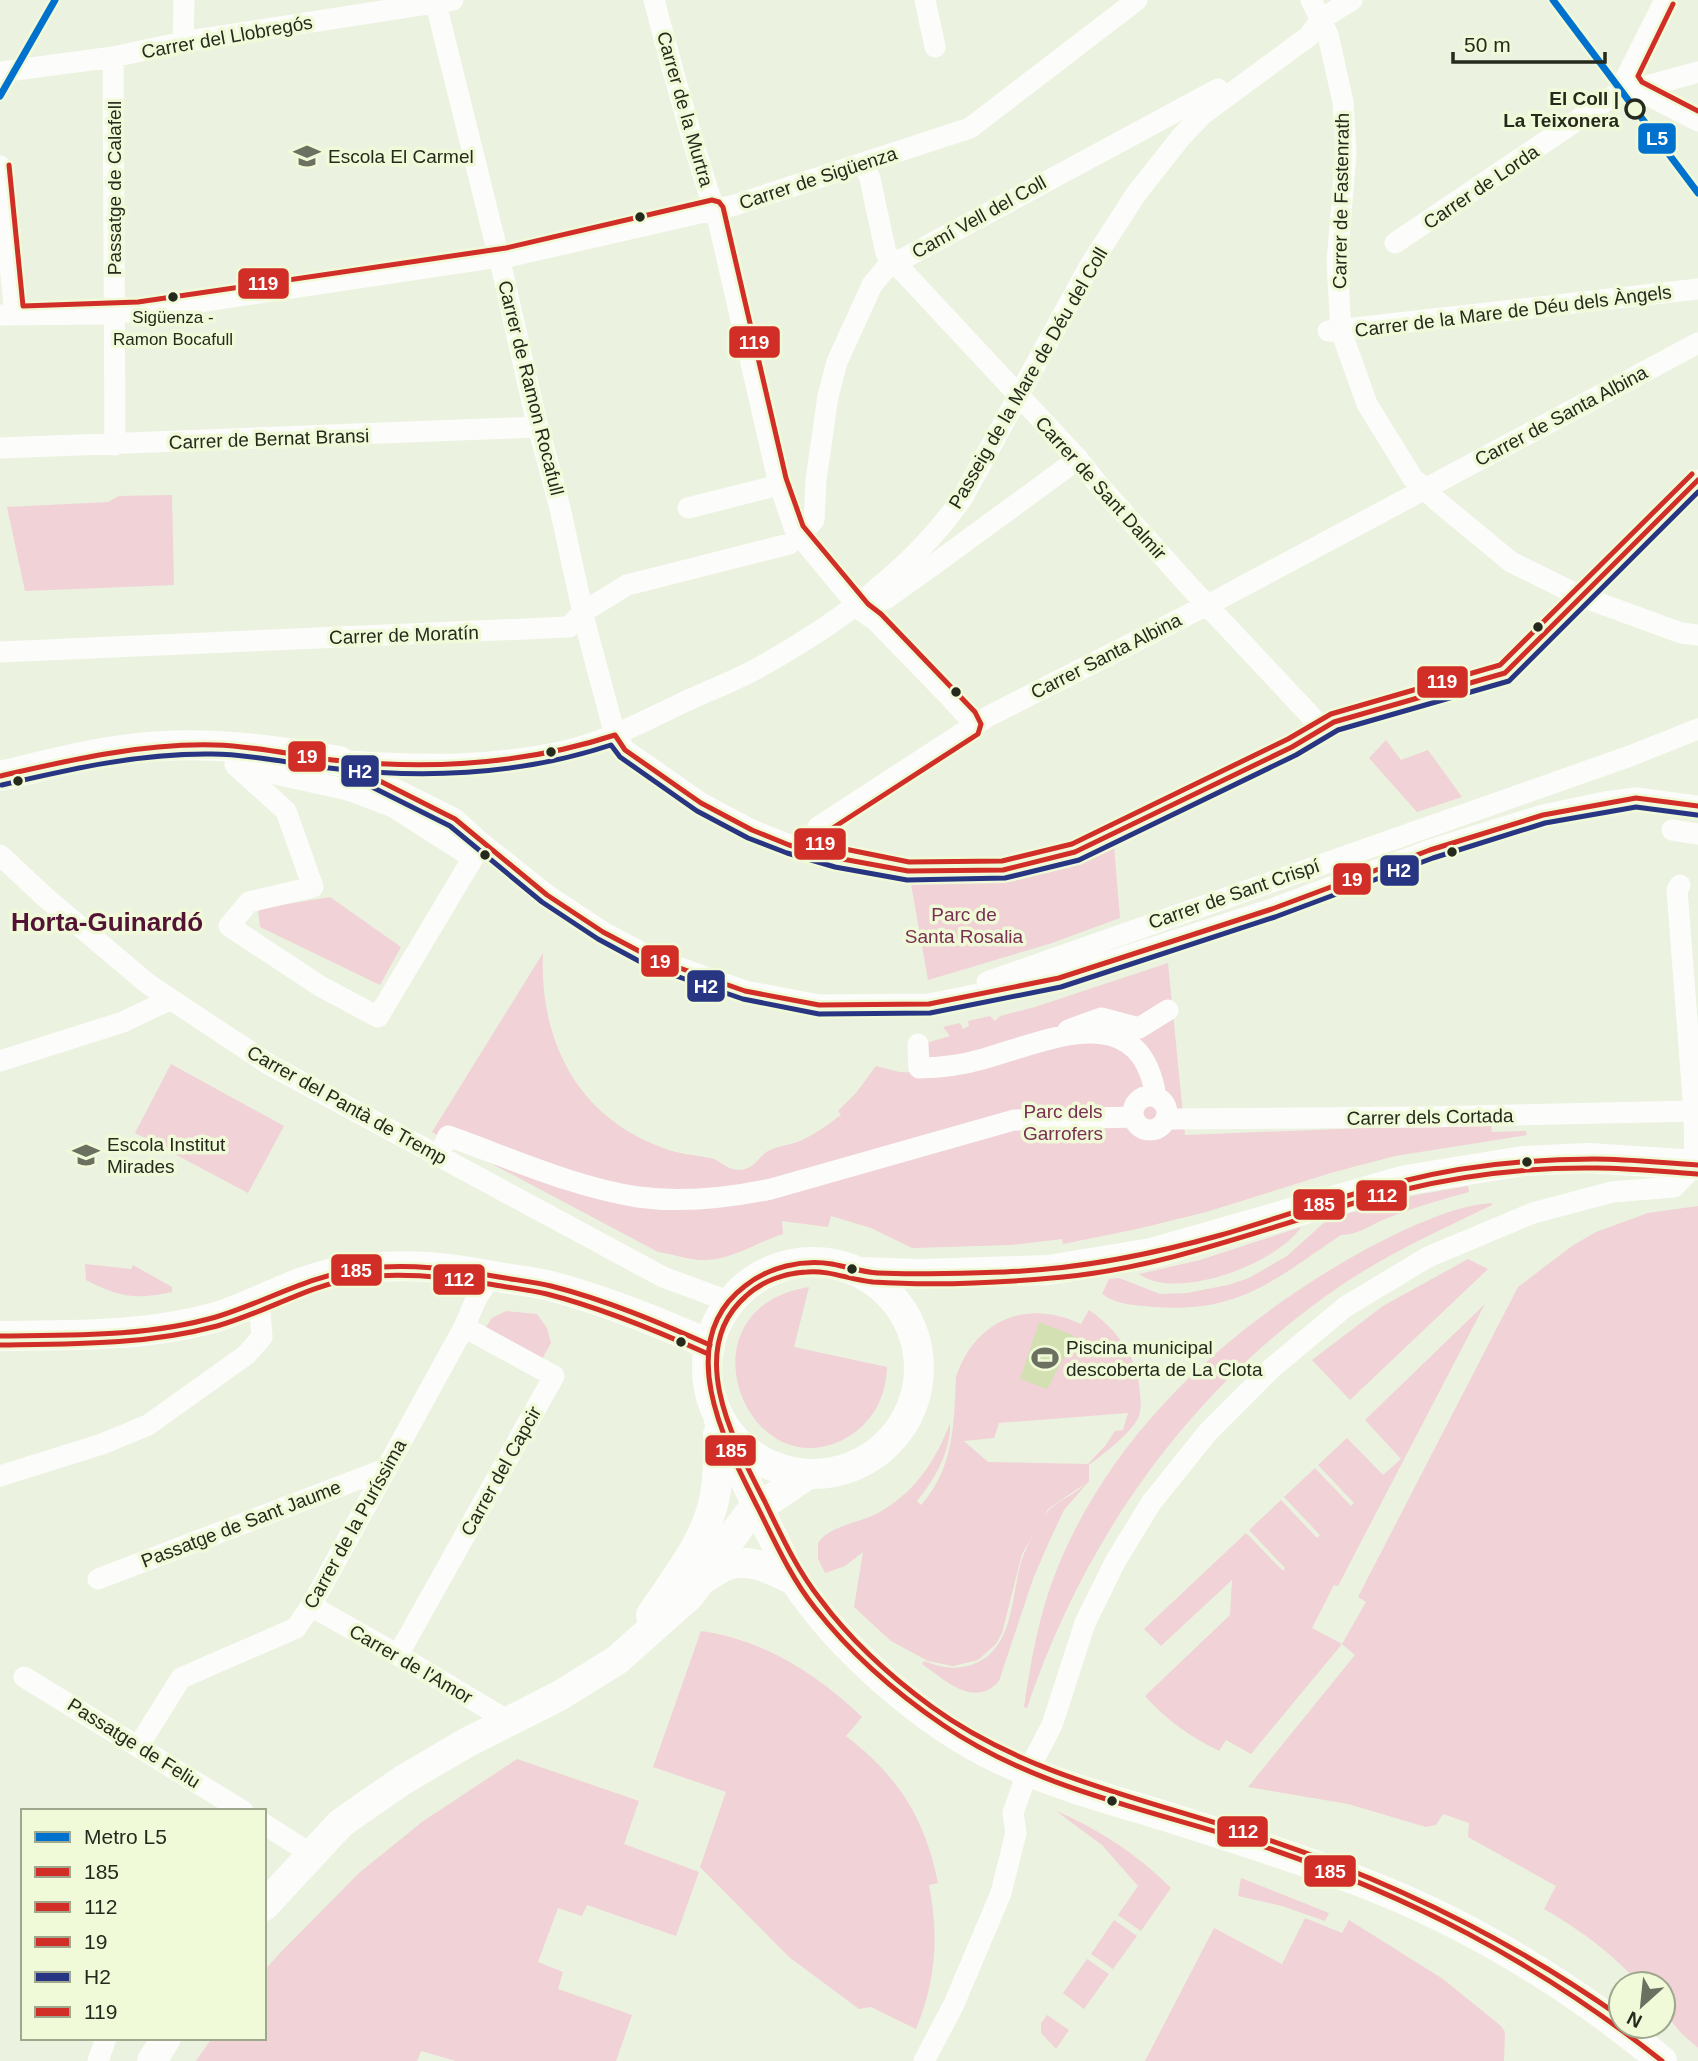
<svg xmlns="http://www.w3.org/2000/svg" width="1698" height="2061" font-family="Arial,sans-serif">
  <style>
    .green { fill: #f0d2d7; fill-rule: evenodd }
    .water { fill: #d3e0b2 }
    .lines { fill: none; stroke-linecap: round; stroke-linejoin: round }
    .street { stroke: #fcfdfa; stroke-width: 21 }
    .secondary { stroke: #fcfdfa; stroke-width: 30 }
    .bus-1-casing { stroke: #f0fad8; stroke-width: 10 }
    .bus-2-casing { stroke: #f0fad8; stroke-width: 10 }
    .bus-3-casing { stroke: #f0fad8; stroke-width: 10 }
    .bus-4-casing { stroke: #f0fad8; stroke-width: 10 }
    .bus-5-casing { stroke: #f0fad8; stroke-width: 10 }
    .bus-1 { stroke: #d02e26; stroke-width: 5 }
    .bus-2 { stroke: #d02e26; stroke-width: 5 }
    .bus-3 { stroke: #d02e26; stroke-width: 5 }
    .bus-4 { stroke: #283583; stroke-width: 5 }
    .bus-5 { stroke: #d02e26; stroke-width: 5 }
    .metro-1-casing { stroke: #f0fad8; stroke-width: 12 }
    .metro-1 { stroke: #0072ce; stroke-width: 7 }
    .stop-dot { fill: #f0fad8; stroke: #262a1d; stroke-width: 3.5 }
    .bus-dot { fill: #262a1d; stroke: #f0fad8; stroke-width: 2.5 }
    .labels { text-anchor: middle; dominant-baseline: central; stroke-width: 7; stroke-linejoin: round; paint-order: stroke }
    .bus-label { font-size: 17px; fill: #262a1d; stroke: #f0fad8 }
    .street-label { font-size: 19px; fill: #262a1d; stroke: #f0fad8 }
    .stop-label { font-size: 19px; font-weight: bold; fill: #262a1d; stroke: #f0fad8; text-anchor: end }
    .poi-label { font-size: 19px; fill: #262a1d; stroke: #f0fad8; text-anchor: start }
    .park-label { font-size: 19px; fill: #7a3053; stroke: #f0fad8 }
    .district-label { font-size: 26px; font-weight: bold; fill: #531334; stroke: #f0fad8 }
    .line-badge { stroke: #f0fad8; stroke-width: 2.5 }
    .badge-label { font-size: 19px; text-anchor: middle; font-weight: bold; fill: #fff }
  </style>
  <rect width="100%" height="100%" fill="#ecf2e0"/>
  <!-- green -->
  <path class="green" d="M172,495L174,585L25,591L7,507L108,502L119,496Z
    M1386,740L1401,760L1428,750L1462,797L1417,812L1369,758Z
    M1114,846L1120,918L1052,943L928,980L911,884L1007,882L1071,867Z
    M330,897L401,947L380,985L260,927L258,909Z
    M543,953C539,1040 577,1117 663,1148C679,1154 694,1155 710,1158C721,1160 726,1170 739,1170C753,1169 756,1161 765,1153C772,1147 790,1145 800,1141C815,1134 828,1125 841,1115L838,1111L856,1093L876,1066L899,1072L929,1073L926,1043L950,1036L943,1027L960,1023L963,1029L969,1026L968,1021L990,1016L995,1021L1000,1016L1035,1007L1168,963L1185,1135L1491,1123L1492,1132L1526,1131L1527,1135L1395,1156L1334,1172L1206,1212L1137,1229L1063,1244L1062,1239L1011,1245L912,1248L871,1228L831,1216L828,1227L782,1221L783,1234C757,1242 730,1261 703,1260C688,1260 673,1254 658,1252L432,1132Z
    M171,1064L284,1126L248,1193L135,1133Z
    M1468,1186L1469,1192C1440,1200 1411,1208 1383,1220C1368,1226 1358,1235 1341,1235C1274,1280 1240,1313 1154,1307C1134,1305 1118,1305 1102,1294L1109,1279L1119,1278L1160,1294L1187,1293L1228,1285L1249,1278L1287,1256L1328,1219L1416,1195Z
    M1491,1203L1492,1205C1442,1229 1392,1252 1346,1282C1194,1384 1085,1535 1027,1708L1024,1707C1031,1661 1039,1613 1057,1569C1111,1436 1219,1336 1340,1264C1379,1241 1446,1206 1491,1203Z
    M1698,1206V2048L1681,2033L1663,2011V1984H1640C1610,1952 1582,1931 1544,1909L1556,1886L1468,1837L1469,1823L1443,1814L1436,1825L1426,1827L1348,1804L1248,1787L1355,1655L1342,1644L1251,1754L1226,1740L1219,1751C1191,1737 1166,1720 1145,1696L1230,1615L1232,1580L1161,1646L1144,1629L1246,1533L1283,1571L1285,1568L1249,1530L1281,1500L1317,1538L1320,1535L1284,1497L1315,1468L1351,1506L1354,1503L1318,1465L1347,1438L1383,1475L1401,1459L1365,1420L1485,1304L1338,1586L1334,1585L1312,1628L1342,1644L1366,1602L1358,1597L1518,1287L1572,1246L1596,1232L1648,1213Z
    M1301,1227C1278,1263 1177,1302 1139,1274L1200,1260Z
    M1468,1259L1488,1269L1350,1400L1312,1360L1383,1306Z
    M85,1264L131,1269L133,1265L172,1287V1292C135,1300 119,1297 86,1280Z
    M809,1287L794,1347L887,1367C886,1395 875,1419 851,1435C750,1499 672,1309 809,1287Z
    M1089,1310C1118,1330 1139,1359 1140,1395C1141,1401 1141,1410 1139,1416C1133,1432 1103,1454 1089,1465V1481L1064,1510L1048,1544L1033,1579L999,1681C974,1709 945,1680 922,1664L924,1661C942,1668 958,1671 976,1663C1017,1645 1010,1589 1024,1554C1028,1544 1043,1514 1051,1508C1062,1499 1076,1494 1086,1483L1048,1509L1022,1554L1002,1633L996,1644L978,1660L953,1666L928,1661L891,1641L854,1607L863,1552L845,1566L825,1573L818,1559V1543C829,1526 858,1523 876,1514C913,1495 936,1461 950,1423C951,1451 935,1479 917,1501L921,1505C954,1468 954,1424 956,1377C975,1320 1027,1298 1081,1324ZM1128,1413L1123,1430L1115,1431L1105,1446L1088,1464L988,1462L964,1441L994,1438L999,1423Z
    M506,1311L537,1314L547,1328L551,1343L542,1359L484,1330L492,1318Z
    M701,1631C764,1640 817,1674 862,1717L846,1736C898,1776 925,1818 938,1883L929,1885C939,1936 936,1981 916,2029L871,2007L859,2009L789,1957L700,1867L726,1792L653,1767Z
    M517,1759L639,1801L624,1844L699,1872L676,1936L587,1905L582,1916L558,1908L538,1962L563,1972L558,1989L632,2015L616,2061H456L421,2051L417,2061H196L212,2038H264V1971L279,1954L359,1873L422,1822Z
    M1056,1811C1100,1830 1137,1854 1171,1888L1141,1931L1118,1915L1138,1886L1102,1845Z
    M1241,1878L1329,1913L1325,1921L1282,1906L1238,1896Z
    M1305,1918L1342,1933L1349,1920L1443,1979L1501,2026L1505,2032L1504,2061H1145L1214,1928L1282,1964Z
    M1114,1920L1137,1936L1113,1969L1091,1954Z
    M1087,1959L1109,1974L1084,2009L1063,1993Z
    M1047,2015L1069,2030L1056,2049L1041,2033V2023Z"/>
  <!-- water -->
  <path class="water" d="M1039,1322L1075,1336L1047,1389L1020,1379Z"/>
  <g class="lines">
    <!-- street -->
    <path class="street" d="M435,0L503,274L535,415L560,508L586,627L615,735L625,750L701,803L752,830L789,845L837,858L908,871L1003,870L1075,852L1292,747L1334,722L1505,673L1698,480
      M654,0C674,76 694,150 719,224L778,480L795,530L862,611L875,620L947,694L969,718L973,727
      M925,0L935,47
      M1311,0L1328,35L1343,102L1346,153L1337,262L1341,331L1367,404L1412,477L1436,500L1511,562L1580,596L1681,633L1698,635
      M183,42L184,0
      M113,57L115,445
      M0,72L113,57L183,42L453,0
      M1628,76L1636,89L1698,121
      M1636,89L1698,72
      M864,163L870,179L886,253L1078,459L1097,483L1190,587L1324,730
      M0,166L15,315
      M1395,243L1619,92L1665,0
      M0,315L101,314L139,311L498,257H507L735,205L970,128L1137,0
      M1328,331L1698,289
      M0,448L538,427
      M688,508L767,488
      M795,530L806,529L814,520L816,480L828,396L837,362L872,285L886,268L1218,89
      M865,609L887,598L936,563L1078,459
      M0,652L569,627L583,612L627,585L789,544
      M339,761L455,819L479,841L547,895L603,932L654,959L745,991L819,1005L929,1004L1059,978L1272,909L1430,850L1543,815L1605,802L1636,798L1698,806
      M348,761C422,766 493,767 565,751C605,742 642,722 678,705C707,691 738,680 765,664C840,622 914,568 963,497L1089,267L1136,194L1181,137L1203,114L1309,36L1321,19L1352,0
      M235,765L348,790L393,807L473,858L378,1017L320,986L229,926L249,902L313,887L286,811Z
      M1672,830L1698,834
      M808,850L818,827L987,717L1221,598L1698,343
      M0,855L45,897L148,984L270,1065L663,1277L728,1301
      M987,982L1630,756L1698,729
      M1068,1030L1101,1018L1139,1028L1168,1010
      M918,1044L919,1068C941,1068 962,1065 983,1059C1047,1041 1140,995 1156,1097
      M0,1061L123,1022L169,1000
      M1133 1113a17 17 0 1 1 34 0a17 17 0 1 1-34 0Z
      M1167,1117L1173,1119L1427,1117L1694,1111L1677,890L1680,885
      M445,1143L448,1136C510,1158 573,1187 638,1197C682,1203 728,1198 771,1189L1014,1120L1133,1117
      M0,1476L102,1444L148,1425L246,1355L262,1337L259,1300
      M98,1579L385,1469
      M311,1606L398,1655L510,1722
      M398,1655L554,1376L464,1327
      M24,1677L243,1811
      M139,1745L181,1678L296,1628L311,1606L464,1327L477,1297L492,1276
      M264,1824L311,1854
      M98,2061L106,2038
      M924,2061L954,2004L1001,1893L1016,1833L1013,1813L1028,1771L1052,1725L1085,1623L1115,1562L1151,1503L1208,1432L1272,1368L1345,1307L1428,1257L1533,1213L1612,1192L1674,1187L1695,1165L1694,1111H1698"/>
    <!-- secondary -->
    <path class="secondary" d="M0,776C43,766 87,754 131,749C201,740 270,749 339,761
      M707 1368a106 106 0 1 1 212 0a106 106 0 1 1-212 0Z
      M860,1272L920,1274L1048,1270L1152,1253L1406,1180L1523,1161L1588,1158L1698,1165
      M0,1336C73,1335 146,1337 216,1317C259,1304 296,1279 340,1272C394,1262 440,1266 493,1276C512,1280 532,1281 551,1286C606,1301 657,1321 710,1345
      M719,1420C735,1459 752,1496 771,1534C779,1549 785,1567 795,1581C840,1649 926,1725 1000,1759C1049,1782 1101,1797 1152,1812C1222,1834 1293,1856 1361,1882C1469,1923 1574,1987 1662,2061
      M703,1579C710,1575 719,1568 728,1565C750,1557 774,1571 794,1580
      M651,1615C676,1577 707,1541 715,1495C719,1475 718,1454 718,1434
      M264,1906L341,1823L403,1780L466,1743L559,1696L617,1660L690,1595L748,1515L808,1474
      M152,2061L166,2038"/>
    <!-- bus-1 casing -->
    <g class="bus-1-casing">
      <path id="bus-1" d="M0,1336C72,1335 146,1337 216,1317C266,1302 309,1275 362,1269C408,1263 453,1269 499,1277C516,1280 534,1282 551,1286C606,1300 658,1322 710,1345
        M1662,2061C1536,1961 1408,1895 1256,1844C1151,1810 1036,1789 943,1725C896,1693 851,1654 815,1608C791,1578 775,1542 758,1508C726,1445 671,1342 745,1286C769,1267 802,1259 832,1264C848,1267 862,1272 878,1273C920,1275 962,1273 1005,1272C1079,1269 1150,1255 1221,1235C1280,1218 1339,1196 1399,1182C1462,1166 1529,1159 1594,1159C1629,1159 1663,1163 1698,1165"/>
    </g>
    <!-- bus-2 casing -->
    <g class="bus-2-casing">
      <path id="bus-2" d="M0,1345C73,1344 146,1345 217,1326C267,1312 310,1284 362,1277C407,1272 451,1277 495,1285C512,1288 530,1290 547,1294C602,1308 655,1330 706,1353
        M1621,2017C1510,1939 1392,1881 1263,1838C1151,1800 1030,1778 932,1707C891,1677 851,1641 820,1599C797,1570 781,1535 765,1502C736,1445 683,1351 746,1296C762,1281 785,1273 807,1272C830,1270 850,1280 873,1282C935,1286 1000,1283 1063,1277C1178,1266 1286,1219 1398,1191C1462,1175 1531,1167 1597,1168C1631,1168 1664,1172 1697,1174"/>
    </g>
    <!-- bus-3 casing -->
    <g class="bus-3-casing">
      <path id="bus-3" d="M358,770L455,819L547,895L603,932L654,959L745,991L819,1005L929,1004L1059,978L1272,909L1430,850L1543,815L1636,798L1698,806
        M0,776C70,760 143,743 215,745C258,746 300,757 342,761C435,770 526,764 615,735L625,750L701,803L752,830L789,845L837,858L908,871L1003,870L1075,852L1292,747L1334,722L1505,673L1698,480"/>
    </g>
    <!-- bus-4 casing -->
    <g class="bus-4-casing">
      <path id="bus-4" d="M354,778L450,826L542,902L598,939L650,967L743,999L819,1014L930,1013L1061,987L1275,917L1433,858L1545,823L1636,807L1697,815
        M2,785C71,769 140,753 212,754C254,754 296,765 338,769C430,779 523,774 611,745L620,757L697,811L748,838L787,853L835,867L907,880L1005,878L1079,860L1296,755L1338,730L1509,681L1698,492"/>
    </g>
    <!-- bus-5 casing -->
    <g class="bus-5-casing">
      <path id="bus-5" d="M1673,4L1638,76L1642,82L1698,111
        M9,165L23,306L138,302L506,248L712,200L719,202L723,207L786,478L803,526L868,604L881,614L975,712L981,724L978,734L825,833L820,844L909,862L1002,861L1072,844L1288,739L1331,714L1500,665L1692,474"/>
    </g>
    <!-- bus-1 -->
    <use href="#bus-1" class="bus-1"/>
    <!-- bus-2 -->
    <use href="#bus-2" class="bus-2"/>
    <!-- bus-3 -->
    <use href="#bus-3" class="bus-3"/>
    <!-- bus-4 -->
    <use href="#bus-4" class="bus-4"/>
    <!-- bus-5 -->
    <use href="#bus-5" class="bus-5"/>
    <!-- metro-1 casing -->
    <g class="metro-1-casing">
      <path id="metro-1" d="M1553,0L1698,193
        M0,96L55,0"/>
    </g>
    <!-- metro-1 -->
    <use href="#metro-1" class="metro-1"/>
  </g>
  <!-- icons -->
  <defs>
    <g id="school-bare" transform="scale(2.1)"><path d="M0-5L7-2L0 1L-7-2ZM-4 1L0 2.5L4 1V4Q0 6-4 4Z" fill="#6b7061" stroke="#f0fad8" stroke-width="2.5" paint-order="stroke"/></g>
    <g id="stadium-bare" transform="scale(2.1)"><path d="M0-5a6.5 5 0 1 0 0 10a6.5 5 0 1 0 0-10ZM-3.5-1.8h7v3.6h-7Z" fill="#6b7061" stroke="#f0fad8" stroke-width="2.5" paint-order="stroke"/></g>
  </defs>
  <g fill-rule="evenodd">
    <use href="#school-bare" x="307" y="156"/>
    <use href="#school-bare" x="86" y="1155"/>
    <use href="#stadium-bare" x="1045" y="1358"/>
  </g>
  <!-- markers -->
  <circle class="stop-dot" cx="1635" cy="109" r="9"/>
  <g class="bus-dot">
    <circle cx="640" cy="217" r="6"/>
    <circle cx="173" cy="297" r="6"/>
    <circle cx="1538" cy="627" r="6"/>
    <circle cx="956" cy="692" r="6"/>
    <circle cx="551" cy="752" r="6"/>
    <circle cx="18" cy="781" r="6"/>
    <circle cx="1452" cy="852" r="6"/>
    <circle cx="485" cy="855" r="6"/>
    <circle cx="1527" cy="1162" r="6"/>
    <circle cx="852" cy="1269" r="6"/>
    <circle cx="681" cy="1342" r="6"/>
    <circle cx="1112" cy="1801" r="6"/>
  </g>
  <g class="labels">
    <!-- bus labels -->
    <g class="bus-label">
      <text x="173" y="317">Sigüenza -<tspan x="173" dy="22">Ramon Bocafull</tspan></text>
    </g>
    <!-- street labels -->
    <g class="street-label">
      <text transform="translate(227 37) rotate(-10)">Carrer del Llobregós</text>
      <text transform="translate(685 109) rotate(74)">Carrer de la Murtra</text>
      <text transform="translate(818 178) rotate(-18)">Carrer de Sigüenza</text>
      <text transform="translate(1481 187) rotate(-34)">Carrer de Lorda</text>
      <text transform="translate(114 188) rotate(-90)">Passatge de Calafell</text>
      <text transform="translate(1341 201) rotate(-89)">Carrer de Fastenrath</text>
      <text transform="translate(979 217) rotate(-29)">Camí Vell del Coll</text>
      <text transform="translate(1513 311) rotate(-7)">Carrer de la Mare de Déu dels Àngels</text>
      <text transform="translate(1028 378) rotate(-60)">Passeig de la Mare de Déu del Coll</text>
      <text transform="translate(531 388) rotate(76)">Carrer de Ramon Rocafull</text>
      <text transform="translate(1561 416) rotate(-28)">Carrer de Santa Albina</text>
      <text transform="translate(269 439) rotate(-2)">Carrer de Bernat Bransi</text>
      <text transform="translate(1101 488) rotate(48)">Carrer de Sant Dalmir</text>
      <text transform="translate(404 635) rotate(-2)">Carrer de Moratín</text>
      <text transform="translate(1106 656) rotate(-27)">Carrer Santa Albina</text>
      <text transform="translate(1234 894) rotate(-19)">Carrer de Sant Crispí</text>
      <text transform="translate(347 1105) rotate(29)">Carrer del Pantà de Tremp</text>
      <text transform="translate(1430 1117) rotate(-1)">Carrer dels Cortada</text>
      <text transform="translate(501 1471) rotate(-61)">Carrer del Capcir</text>
      <text transform="translate(241 1524) rotate(-21)">Passatge de Sant Jaume</text>
      <text transform="translate(355 1524) rotate(-61)">Carrer de la Puríssima</text>
      <text transform="translate(411 1664) rotate(30)">Carrer de l'Amor</text>
      <text transform="translate(134 1743) rotate(32)">Passatge de Feliu</text>
    </g>
    <!-- stop labels -->
    <g class="stop-label">
      <text x="1619" y="98">El Coll |<tspan x="1619" dy="22">La Teixonera</tspan></text>
    </g>
    <!-- poi labels -->
    <g class="poi-label">
      <text x="328" y="156">Escola El Carmel</text>
      <text x="107" y="1144">Escola Institut<tspan x="107" dy="22">Mirades</tspan></text>
      <text x="1066" y="1347">Piscina municipal<tspan x="1066" dy="22">descoberta de La Clota</tspan></text>
    </g>
    <!-- park labels -->
    <g class="park-label">
      <text x="964" y="914">Parc de<tspan x="964" dy="22">Santa Rosalia</tspan></text>
      <text x="1063" y="1111">Parc dels<tspan x="1063" dy="22">Garrofers</tspan></text>
    </g>
    <!-- district labels -->
    <g class="district-label">
      <text x="107" y="922">Horta-Guinardó</text>
    </g>
  </g>
  <g class="line-badge">
    <rect x="1637" y="122" width="40" height="33" rx="7" fill="#0072ce"/>
    <rect x="237" y="267" width="53" height="33" rx="7" fill="#d02e26"/>
    <rect x="728" y="325" width="53" height="34" rx="7" fill="#d02e26"/>
    <rect x="1416" y="665" width="53" height="34" rx="7" fill="#d02e26"/>
    <rect x="287" y="740" width="40" height="33" rx="7" fill="#d02e26"/>
    <rect x="340" y="754" width="40" height="34" rx="7" fill="#283583"/>
    <rect x="793" y="827" width="54" height="34" rx="7" fill="#d02e26"/>
    <rect x="1379" y="854" width="41" height="33" rx="7" fill="#283583"/>
    <rect x="1332" y="862" width="40" height="34" rx="7" fill="#d02e26"/>
    <rect x="640" y="944" width="40" height="34" rx="7" fill="#d02e26"/>
    <rect x="686" y="969" width="40" height="34" rx="7" fill="#283583"/>
    <rect x="1355" y="1179" width="53" height="33" rx="7" fill="#d02e26"/>
    <rect x="1292" y="1188" width="54" height="33" rx="7" fill="#d02e26"/>
    <rect x="330" y="1253" width="53" height="34" rx="7" fill="#d02e26"/>
    <rect x="432" y="1263" width="54" height="33" rx="7" fill="#d02e26"/>
    <rect x="704" y="1434" width="53" height="33" rx="7" fill="#d02e26"/>
    <rect x="1216" y="1815" width="53" height="33" rx="7" fill="#d02e26"/>
    <rect x="1303" y="1854" width="54" height="34" rx="7" fill="#d02e26"/>
  </g>
  <g class="badge-label">
    <text x="1657" y="145">L5</text>
    <text x="263" y="290">119</text>
    <text x="754" y="349">119</text>
    <text x="1442" y="688">119</text>
    <text x="307" y="763">19</text>
    <text x="360" y="778">H2</text>
    <text x="820" y="850">119</text>
    <text x="1399" y="877">H2</text>
    <text x="1352" y="886">19</text>
    <text x="660" y="968">19</text>
    <text x="706" y="993">H2</text>
    <text x="1382" y="1202">112</text>
    <text x="1319" y="1211">185</text>
    <text x="356" y="1277">185</text>
    <text x="459" y="1286">112</text>
    <text x="731" y="1457">185</text>
    <text x="1243" y="1838">112</text>
    <text x="1330" y="1878">185</text>
  </g>
  <!-- legend -->
  <rect x="21" y="1809" width="245" height="231" fill="#f0fad8" stroke="#9fa78d" stroke-width="2"/>
  <rect x="35" y="1832" width="35" height="10" fill="#0072ce" stroke="#9fa78d" stroke-width="2"/>
  <text x="84" y="1844" font-size="21" fill="#262a1d">Metro L5</text>
  <rect x="35" y="1867" width="35" height="10" fill="#d02e26" stroke="#9fa78d" stroke-width="2"/>
  <text x="84" y="1879" font-size="21" fill="#262a1d">185</text>
  <rect x="35" y="1902" width="35" height="10" fill="#d02e26" stroke="#9fa78d" stroke-width="2"/>
  <text x="84" y="1914" font-size="21" fill="#262a1d">112</text>
  <rect x="35" y="1937" width="35" height="10" fill="#d02e26" stroke="#9fa78d" stroke-width="2"/>
  <text x="84" y="1949" font-size="21" fill="#262a1d">19</text>
  <rect x="35" y="1972" width="35" height="10" fill="#283583" stroke="#9fa78d" stroke-width="2"/>
  <text x="84" y="1984" font-size="21" fill="#262a1d">H2</text>
  <rect x="35" y="2007" width="35" height="10" fill="#d02e26" stroke="#9fa78d" stroke-width="2"/>
  <text x="84" y="2019" font-size="21" fill="#262a1d">119</text>
  <!-- north arrow -->
  <g transform="translate(1642 2005) rotate(207)"><circle r="33" fill="#f0fad8" stroke="#9fa78d" stroke-width="2"/>
  <path d="M0-5L12 26L0 18L-12 26Z" fill="#6b7061"/>
  <text y="-10" font-size="19" font-weight="bold" text-anchor="middle" fill="#262a1d">N</text>
  </g>
  <!-- scale -->
  <path d="M1453 52v10h152v-10" fill="none" stroke="#262a1d" stroke-width="3.5"/>
  <text x="1464" y="52" font-size="21" fill="#262a1d" stroke="#f0fad8" stroke-width="5" paint-order="stroke">50 m</text>
</svg>
